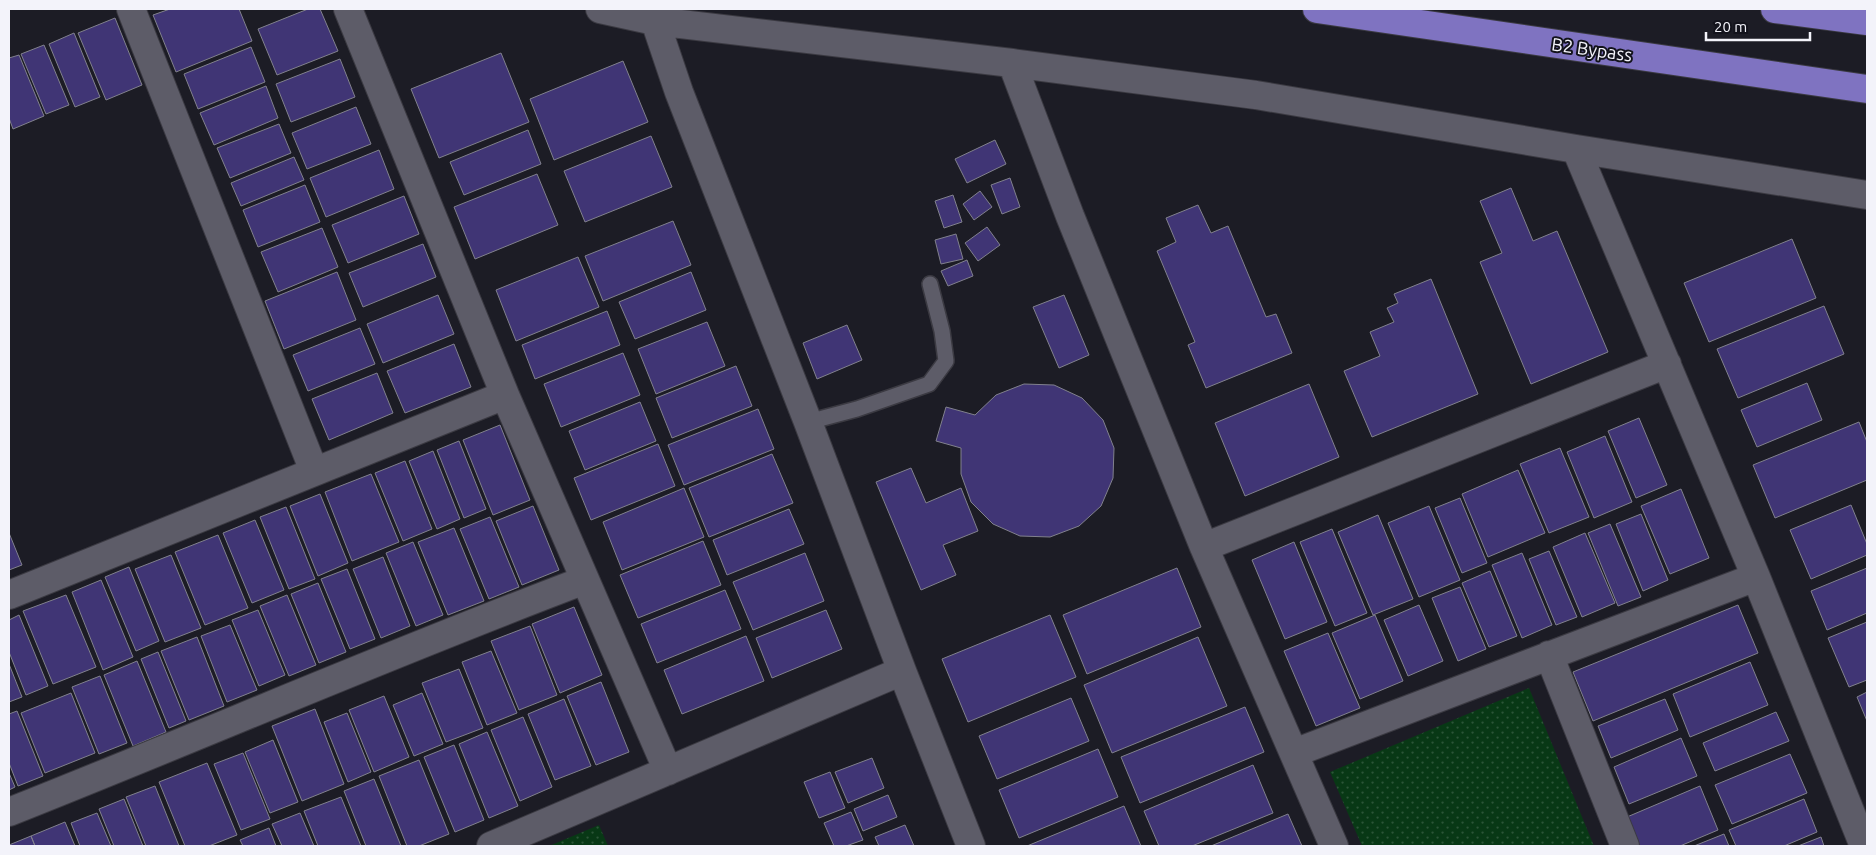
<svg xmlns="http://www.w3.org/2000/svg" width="1876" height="855" font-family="Ubuntu,sans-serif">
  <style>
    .park { fill: url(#park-dots) }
    .building { fill: #403575; stroke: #81818d }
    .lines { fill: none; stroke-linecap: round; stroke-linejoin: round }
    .service-casing { stroke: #3b3a42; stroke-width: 18 }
    .minor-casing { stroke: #3b3a42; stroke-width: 30 }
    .primary-casing { stroke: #3b3a42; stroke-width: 30 }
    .service { stroke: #5d5c68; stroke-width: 15 }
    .minor { stroke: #5d5c68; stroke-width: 28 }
    .primary { stroke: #7f73c1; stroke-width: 28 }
    .labels { text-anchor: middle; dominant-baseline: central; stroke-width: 4; stroke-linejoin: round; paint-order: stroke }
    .street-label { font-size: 18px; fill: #f3f3fa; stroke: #13131c }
  </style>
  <defs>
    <pattern id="park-dots" width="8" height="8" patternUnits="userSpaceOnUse" patternTransform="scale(1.25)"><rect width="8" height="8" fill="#083815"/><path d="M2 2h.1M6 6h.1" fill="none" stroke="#2c5538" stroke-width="1.8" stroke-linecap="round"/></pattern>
  </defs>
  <rect width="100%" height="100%" fill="#1c1c25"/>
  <!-- park -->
  <path class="park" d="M1529,688L1594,846H1362L1330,772Z
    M599,825L608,846H549Z"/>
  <!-- building -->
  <path class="building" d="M170,9H239L252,41L176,72L153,15Z
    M308,9H320L338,51L277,75L258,29Z
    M115,18L142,85L106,100L78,33Z
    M74,33L100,97L75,107L49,44Z
    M44,45L69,105L46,114L21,54Z
    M251,47L265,82L198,109L184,74Z
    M501,53L529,122L439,158L411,89Z
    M19,55L44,116L13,129L9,118V58Z
    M340,59L355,97L291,122L276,84Z
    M623,61L648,122L554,160L530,99Z
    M266,86L278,118L214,145L200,113Z
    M356,107L371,144L307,169L292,133Z
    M279,124L291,153L230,178L217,148Z
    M528,130L541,164L464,195L450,162Z
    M651,136L672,187L585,222L564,171Z
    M995,140L1006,164L967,183L955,159Z
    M379,150L394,189L326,217L310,178Z
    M294,157L304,180L241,206L231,183Z
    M537,174L558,225L475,259L454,207Z
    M1010,178L1020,207L1002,214L991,185Z
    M305,185L320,222L258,247L243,210Z
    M1511,188L1533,241L1557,231L1608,352L1531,384L1480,262L1502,253L1480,201Z
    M980,191L992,207L974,220L963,204Z
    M953,195L962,222L944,228L935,201Z
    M404,196L419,234L348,263L332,225Z
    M1198,205L1211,233L1228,226L1266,317L1276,314L1292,353L1206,388L1188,345L1195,342L1157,251L1176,242L1166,218Z
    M673,221L691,265L603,301L585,256Z
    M987,227L1000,245L978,261L965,243Z
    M322,228L338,267L278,292L261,252Z
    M956,234L963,259L941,264L935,240Z
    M1792,239L1816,298L1709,342L1684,283Z
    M423,244L436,277L363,307L349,273Z
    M578,257L599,307L516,341L496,290Z
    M967,260L973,276L948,286L941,271Z
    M337,272L356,320L284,349L265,301Z
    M691,272L706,310L635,339L619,302Z
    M1431,279L1478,394L1372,437L1344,371L1380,356L1370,332L1394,322L1387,308L1398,303L1394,294Z
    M438,295L454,334L383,363L367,324Z
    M1064,295L1089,355L1059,368L1033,307Z
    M1824,306L1844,354L1738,398L1717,349Z
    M607,311L620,345L535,379L522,345Z
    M707,322L725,366L656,394L638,349Z
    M847,325L862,360L817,379L803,343Z
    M360,328L375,364L308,391L293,355Z
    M454,344L471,387L405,413L387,371Z
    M623,353L640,395L561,427L544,384Z
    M736,366L752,406L672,438L656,398Z
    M377,373L393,413L329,440L312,399Z
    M1807,383L1822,420L1757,447L1741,410Z
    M1024,384L1054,385L1082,398L1103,420L1114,448L1113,478L1101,506L1079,526L1050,537L1020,536L993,524L971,502L961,474V448L936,441L946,407L975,415L996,395Z
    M1309,384L1339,457L1245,496L1215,423Z
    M640,402L656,441L585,470L569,431Z
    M758,409L774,449L684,485L668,445Z
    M1639,418L1667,485L1636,498L1608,431Z
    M1859,422L1867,442V480L1775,518L1753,465Z
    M500,425L530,500L493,515L463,440Z
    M1605,436L1632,502L1594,518L1567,452Z
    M459,441L486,509L464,518L437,450Z
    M658,444L675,486L591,520L574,478Z
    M1560,448L1589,517L1549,533L1520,464Z
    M433,451L460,519L437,529L409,461Z
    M772,454L793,503L709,537L689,488Z
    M405,461L432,529L403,541L375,473Z
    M911,468L926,503L961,488L978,531L943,545L956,575L921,590L876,482Z
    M1518,470L1545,533L1488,557L1462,494Z
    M371,474L399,542L352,561L325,492Z
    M684,488L704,537L622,570L603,522Z
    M1681,489L1709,558L1670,574L1641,506Z
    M320,494L348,563L318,576L290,506Z
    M1460,498L1487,563L1462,573L1435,508Z
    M1851,505L1867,544V555L1811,579L1790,530Z
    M533,506L559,570L522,585L496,521Z
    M1429,506L1460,580L1419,597L1388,523Z
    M286,507L315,579L289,589L260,517Z
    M789,509L804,544L727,575L713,540Z
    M1641,514L1668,580L1643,591L1616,524Z
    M1378,515L1413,599L1373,615L1338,532Z
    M490,517L519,587L489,599L460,529Z
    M255,520L284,590L252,603L223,533Z
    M1610,524L1641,597L1618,606L1588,533Z
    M454,528L484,601L448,615L418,542Z
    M1332,529L1367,613L1335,626L1300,542Z
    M9,533L22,565L9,570Z
    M1585,533L1615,603L1582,617L1553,547Z
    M218,535L248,608L205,625L175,552Z
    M703,541L721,585L638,618L620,575Z
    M413,542L443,615L416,626L386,553Z
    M1294,542L1327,622L1285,639L1252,560Z
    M1549,551L1577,617L1556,625L1529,559Z
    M805,553L824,601L753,630L733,582Z
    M1522,553L1552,625L1522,638L1492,565Z
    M171,555L201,628L165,642L135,569Z
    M383,557L410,626L381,638L353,569Z
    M129,567L159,641L136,651L105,577Z
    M1177,568L1201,627L1087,674L1063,615Z
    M1867,568V613L1827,630L1811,591Z
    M347,569L375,639L350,649L321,579Z
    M1490,571L1517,636L1489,647L1462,583Z
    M101,580L133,657L103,670L72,592Z
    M318,583L346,652L319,663L291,594Z
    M1460,587L1486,649L1458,661L1432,598Z
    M725,590L741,629L657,663L641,624Z
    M66,595L96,667L53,684L23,611Z
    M287,595L316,665L289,676L260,606Z
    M1419,605L1443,661L1408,676L1384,620Z
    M1738,605L1758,653L1593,721L1573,672Z
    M574,607L602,675L560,693L532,624Z
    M258,610L285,675L259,686L232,620Z
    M826,610L842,649L772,678L756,638Z
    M19,615L48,686L26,695L9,652V620Z
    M1050,615L1076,677L968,722L942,659Z
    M1375,615L1403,681L1360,699L1332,633Z
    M1867,622V680L1849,687L1828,638Z
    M230,625L257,690L227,702L201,636Z
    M530,626L557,695L519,710L491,641Z
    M1328,633L1360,708L1316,726L1284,651Z
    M746,636L764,681L682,714L664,670Z
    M197,637L224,706L189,720L161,651Z
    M1198,637L1227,706L1112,753L1084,685Z
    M491,651L517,713L487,725L462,662Z
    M158,652L186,721L169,728L141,659Z
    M137,661L166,732L133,746L104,675Z
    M1750,662L1768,705L1690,737L1673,694Z
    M9,664L22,697L9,702Z
    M459,669L483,728L446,742L422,683Z
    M100,676L127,743L99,754L72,687Z
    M601,682L629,752L596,765L567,696Z
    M1867,692V721L1857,697Z
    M71,693L95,753L45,773L21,713Z
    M422,693L443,744L414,756L393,705Z
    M384,696L409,757L374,772L349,710Z
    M1071,698L1089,741L997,779L979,736Z
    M564,699L591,766L555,780L528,714Z
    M1665,699L1678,730L1611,758L1598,726Z
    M1245,707L1264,752L1140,803L1121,757Z
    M315,709L344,784L302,801L272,726Z
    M17,711L43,776L18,786L9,763V714Z
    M1776,712L1789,741L1715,771L1703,743Z
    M347,713L371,772L348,782L324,722Z
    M523,717L552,787L520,801L491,730Z
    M487,732L518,806L489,818L459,744Z
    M1681,738L1697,776L1629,804L1614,767Z
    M273,740L298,802L270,813L245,752Z
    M454,745L484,820L455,832L424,757Z
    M1098,749L1118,797L1019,838L999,790Z
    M243,753L270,819L241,830L214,764Z
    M1790,754L1807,793L1732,824L1715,785Z
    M872,758L884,788L848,803L835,772Z
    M419,760L449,834L419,846H407L379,776Z
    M207,763L237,835L209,846H185L159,782Z
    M1253,765L1273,813L1192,846H1159L1144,811Z
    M830,772L845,808L819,818L804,782Z
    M9,773L15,787L9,790Z
    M374,779L401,846H366L344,791Z
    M155,786L179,846H146L126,797Z
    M1700,786L1718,830L1680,846H1639L1627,817Z
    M888,795L897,817L863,831L854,809Z
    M341,797L361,846H318L304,811Z
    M124,799L143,846H114L99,809Z
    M1804,799L1817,832L1784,846H1736L1729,830Z
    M1124,806L1141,846H1027Z
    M851,812L863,840L846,846H834L824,823Z
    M97,813L111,846H80L71,823Z
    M300,813L314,846H282L272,824Z
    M1288,814L1302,846H1211Z
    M65,822L75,846H35L31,836Z
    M905,825L914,846H879L875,837Z
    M269,828L276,846H243L240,840Z
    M1724,834L1729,846H1694Z
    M31,836L35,846H9V845Z
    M1821,837L1824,846H1798Z"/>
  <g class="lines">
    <!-- service casing -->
    <g class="service-casing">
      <path id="service" d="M808,422L857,409L929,384L946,361L942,331L930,284"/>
    </g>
    <!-- minor casing -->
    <g class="minor-casing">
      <path id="minor" d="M131,9L314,471
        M348,9L505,395L668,771
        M600,9L655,21L1012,63L1256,95L1576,149L1867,195
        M655,21L679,92L808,422L902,671L971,846
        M1012,63L1070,216L1204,547L1334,846
        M1576,149L1756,577L1864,846
        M1204,547L1667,364
        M9,595L505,395
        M1549,655L1625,846
        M1294,753L1756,577
        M9,812C201,736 391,653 585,580
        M491,846L902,671"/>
    </g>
    <!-- primary casing -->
    <g class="primary-casing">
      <path id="primary" d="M1317,9L1867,89
        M1775,9L1867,21"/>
    </g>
    <!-- service -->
    <use href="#service" class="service"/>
    <!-- minor -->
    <use href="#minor" class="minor"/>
    <!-- primary -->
    <use href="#primary" class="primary"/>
  </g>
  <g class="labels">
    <!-- street labels -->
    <g class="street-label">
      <text transform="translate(1592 49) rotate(8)">B2 Bypass</text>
    </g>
  </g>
  <!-- border -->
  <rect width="1876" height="855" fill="none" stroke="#f3f3fa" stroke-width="20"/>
  <!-- scale -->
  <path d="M1706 32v8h104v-8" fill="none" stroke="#f3f3fa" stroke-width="2.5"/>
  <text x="1714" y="32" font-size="15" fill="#f3f3fa" stroke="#13131c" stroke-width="4" paint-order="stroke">20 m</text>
</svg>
